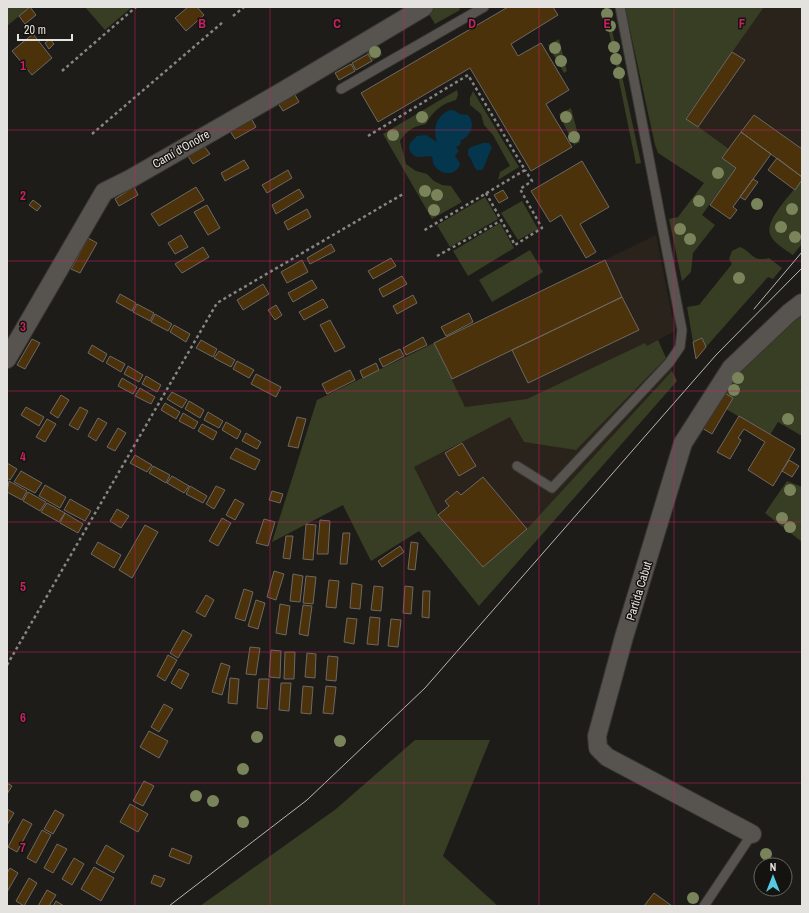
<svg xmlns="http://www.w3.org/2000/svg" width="809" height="913" font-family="'Archivo Narrow',sans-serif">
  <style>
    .built { fill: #2a231b }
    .green { fill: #373e23 }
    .water { fill: #04364d }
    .building { fill: #4c320b; stroke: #6c6864 }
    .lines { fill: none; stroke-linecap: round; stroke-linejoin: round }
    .service-casing { stroke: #383634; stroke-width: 11 }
    .minor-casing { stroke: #383634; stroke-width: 20 }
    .path { stroke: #888682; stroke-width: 2.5; stroke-dasharray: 3 3; stroke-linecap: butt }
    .service { stroke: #575450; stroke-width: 9 }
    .minor { stroke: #575450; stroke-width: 18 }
    .tram { stroke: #b8b6b3; stroke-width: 1 }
    .tree { fill: #7a845b }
    .grid { fill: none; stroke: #c42262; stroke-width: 1; stroke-opacity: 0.55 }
    .labels { text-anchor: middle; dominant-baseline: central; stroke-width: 3; stroke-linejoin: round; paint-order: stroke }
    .street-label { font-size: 12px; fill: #e4e2df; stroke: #15130f }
    .grid-label { font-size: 13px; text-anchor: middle; font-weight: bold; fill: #c42262; stroke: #15130f; stroke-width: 3; stroke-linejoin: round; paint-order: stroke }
  </style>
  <rect width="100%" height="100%" fill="#1e1c18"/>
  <!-- built -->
  <path class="built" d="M764,7H802V177L741,132L729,149L686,119Z
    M656,235L675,331L658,340L677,381L479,606L419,531L371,561L343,505L272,542L317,400Z"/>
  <!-- green -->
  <path class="green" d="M7,7H30L7,26Z
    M85,7H132L105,30Z
    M432,7H459L460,10L435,24L429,14L378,45L382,55L372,61L364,47Z
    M604,7H607L641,163L636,164Z
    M625,7H764L686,118L729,149L722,158L736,168L702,215L715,225L693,253L691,272L682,281L669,219L678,217L704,183L658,153L655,145Z
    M559,39L567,71L564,73L548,45Z
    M457,90L458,95L456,100C441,104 433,111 426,124C414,126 406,131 400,141L406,164L416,171L427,174L434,181L442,185L451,186L462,202L432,219L383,134Z
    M473,91L519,167L498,180L500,172L510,166L493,135L484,125L481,114L470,105V98Z
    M571,108L580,142L574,145L559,114Z
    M802,180V244L793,255C786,250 773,243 770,234C765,219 793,192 802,180Z
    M485,197L498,219L450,247L437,225Z
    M522,201L538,229L518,240L501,213Z
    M500,223L514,248L468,276L453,251Z
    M740,247C754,253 751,262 769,258L782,268L773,279L768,277L706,347L702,338L693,342L687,307L699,305L732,264L729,259L732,251Z
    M530,250L543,272L492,302L479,280Z
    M802,314V436L778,422L770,435L726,409L721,391L738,366Z
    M658,340L666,358L576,450L524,442L510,417L414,467L438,515L483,567L527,529L672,371L677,381L479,606L419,531L371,561L343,505L272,542L317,400L434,343L465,407L527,399L645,343L647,346Z
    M787,481L802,487V542L765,513Z
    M415,740H490L443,856L498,906H200L336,809Z"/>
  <!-- water -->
  <path class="water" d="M450,110L456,111L459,114L468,115C476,124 471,136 461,140L460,145L456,147L459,151L455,155L460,164C457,176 441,176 434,165C432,162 434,159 431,156C422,156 413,161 409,148L410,143L417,136L426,135L437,142C433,128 435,117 450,110Z
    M483,143H489L492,148C488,154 485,167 482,170H477C472,165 473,160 468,155V150L471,147Z"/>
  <!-- building -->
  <path class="building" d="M30,7L36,15L25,24L19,16Z
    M188,7H197L204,15L186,31L175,18Z
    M508,7H553L558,15L511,44L518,56L541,43L569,90L546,104L572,147L531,171L470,68L378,122L361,93Z
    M33,34L52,58L32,75L12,51Z
    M50,39L54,44L49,49L45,43Z
    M732,52L745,60L698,127L686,119Z
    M368,54L372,61L356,70L352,63Z
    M351,64L355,71L339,80L335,73Z
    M294,93L299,102L283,111L278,103Z
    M754,115L802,149V177L741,132Z
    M251,118L256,127L235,139L230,131Z
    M741,132L771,154L733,207L737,210L730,219L710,205L736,168L722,158Z
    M204,146L210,154L193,164L188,156Z
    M777,158L802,177V180L795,190L768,170Z
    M244,160L249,168L225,181L221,173Z
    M582,161L609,207L580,224L596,252L586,258L561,215L550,222L531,191Z
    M288,170L292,178L267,193L262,185Z
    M753,179L758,182L745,200L740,197Z
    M134,187L138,195L119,206L115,199Z
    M196,187L204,200L159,226L151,214Z
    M299,189L304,197L276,214L272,205Z
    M503,190L508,198L499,203L494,195Z
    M33,200L41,206L37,211L29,205Z
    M207,205L220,228L208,235L194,212Z
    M307,209L311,217L288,230L284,222Z
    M181,235L188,247L175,254L168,243Z
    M88,238L97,243L80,273L71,269Z
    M331,244L335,251L310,264L307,258Z
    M203,247L209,257L182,273L175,264Z
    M391,258L396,266L373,279L368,271Z
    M302,260L308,272L287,283L281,272Z
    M605,260L622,297L452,379L434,343Z
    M402,276L407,284L383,297L379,289Z
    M312,280L317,288L293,302L288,293Z
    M263,284L269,294L243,310L237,300Z
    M120,294L136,303L132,311L116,302Z
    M413,295L417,303L397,314L393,306Z
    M622,297L639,330L528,383L512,350Z
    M323,299L328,307L304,320L299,312Z
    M137,304L154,313L150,321L133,312Z
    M276,305L282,315L275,320L268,310Z
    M469,313L473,322L446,336L441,327Z
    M155,314L172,324L168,331L151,322Z
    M330,320L345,347L335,352L320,325Z
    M174,325L190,334L186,342L170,332Z
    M423,337L427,345L406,355L403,348Z
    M702,338L706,347L696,359L693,342Z
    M32,339L40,343L25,369L17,365Z
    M201,340L217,349L213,357L196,348Z
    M92,345L107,354L103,362L88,353Z
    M400,349L404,356L383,367L379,359Z
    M219,351L235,360L231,367L214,358Z
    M110,356L125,364L121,372L106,363Z
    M237,361L254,370L249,378L233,369Z
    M376,363L379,370L363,378L360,371Z
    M128,366L143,375L139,382L124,374Z
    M350,370L355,380L327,394L322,384Z
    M256,374L281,387L276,397L251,384Z
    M146,376L161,385L157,392L142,384Z
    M122,378L137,387L133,394L118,386Z
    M140,388L155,397L151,404L135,396Z
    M721,391L733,398L712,434L702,428Z
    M172,392L187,400L182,408L167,399Z
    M61,395L69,400L58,418L50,413Z
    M189,401L204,410L200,418L185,409Z
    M165,403L180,412L176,419L161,410Z
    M26,407L44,417L39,426L21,415Z
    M80,407L88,411L78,430L69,425Z
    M208,412L223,421L219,428L204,420Z
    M183,413L198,422L194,429L179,421Z
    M739,416L795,449L773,486L748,470L765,442L744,429L738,438L741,440L730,459L717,452Z
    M297,417L306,419L298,448L288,446Z
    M98,418L107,423L96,441L88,436Z
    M47,419L56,424L45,442L36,437Z
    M226,422L241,431L237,439L222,430Z
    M202,424L217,432L213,440L198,431Z
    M118,428L126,433L115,451L107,447Z
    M246,433L261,442L257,449L242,441Z
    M462,443L476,466L459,476L445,453Z
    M236,448L260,460L255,470L230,458Z
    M135,455L152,465L147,472L130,463Z
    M789,460L799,466L792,477L782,471Z
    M7,463L17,469L10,480L7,478Z
    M153,466L170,475L166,483L149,473Z
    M21,471L42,483L35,493L14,482Z
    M172,476L189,486L184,493L167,483Z
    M483,477L527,529L483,567L438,515L449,506L445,501L457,491L461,495Z
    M9,481L27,491L22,500L7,492Z
    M45,485L66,497L60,508L39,496Z
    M190,486L207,496L203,503L186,494Z
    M216,486L225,490L214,509L206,504Z
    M272,491L283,494L280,503L269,500Z
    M28,492L46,502L40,511L23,501Z
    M70,499L91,511L85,521L64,510Z
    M235,499L244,504L235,520L226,515Z
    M47,503L65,513L59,522L41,512Z
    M117,509L129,516L121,528L110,521Z
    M65,513L83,524L78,533L60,523Z
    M222,518L231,523L218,546L209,541Z
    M264,519L275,522L268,546L256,543Z
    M320,520L330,521L328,554H317Z
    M306,524L316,525L313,560L303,559Z
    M145,525L158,532L132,578L119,570Z
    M343,533H350L347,564H340Z
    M286,536H293L290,559L283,558Z
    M98,542L121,555L114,568L91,554Z
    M411,542L418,543L415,570L408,569Z
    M400,546L404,552L382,567L378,561Z
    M274,571L284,574L276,600L267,597Z
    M293,574L303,576L300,602L290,601Z
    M306,576L316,577L313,604L303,603Z
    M329,580L339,581L336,608L326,607Z
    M352,583L362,585L360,609L350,608Z
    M374,586L383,587L381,611L371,610Z
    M405,586L413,587L411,614L403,613Z
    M244,589L253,592L245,621L235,618Z
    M423,591H430L429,618L422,617Z
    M206,595L214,600L205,617L196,612Z
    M256,600L265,603L258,629L248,626Z
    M280,604L290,606L286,635L276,633Z
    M303,605L312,606L308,636L299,634Z
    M370,617L380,618L378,645L367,644Z
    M347,618L357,619L354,644L344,642Z
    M391,619L401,620L398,647L388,646Z
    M183,630L192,635L178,658L170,653Z
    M250,647L260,648L256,675L246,674Z
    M271,650L281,651L280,678L269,677Z
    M285,652H295L294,679H284Z
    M307,653L316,654L315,678L305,677Z
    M168,655L177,660L165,681L157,676Z
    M328,656L338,657L336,681L326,680Z
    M221,663L230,666L222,695L212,692Z
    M179,669L189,674L181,689L171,683Z
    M230,678L239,679L237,704L228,703Z
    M259,679H269L267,709L257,708Z
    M281,683H291L289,711L279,710Z
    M303,686L313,687L311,714L301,713Z
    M326,686L336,687L333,714L323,713Z
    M164,704L173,709L159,732L151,727Z
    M149,731L168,741L159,758L140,747Z
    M144,781L154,786L143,806L133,801Z
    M7,783L12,786L7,794Z
    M130,804L148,814L138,832L120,822Z
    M7,809L14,813L7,825Z
    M55,810L64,815L53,834L44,829Z
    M23,819L32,824L17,852L8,847Z
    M42,830L51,835L36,863L27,858Z
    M57,844L67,849L53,873L44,868Z
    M106,845L124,856L114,873L96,863Z
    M172,848L192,856L189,864L169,856Z
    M74,858L84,864L72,885L62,879Z
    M94,867L114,878L101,901L81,889Z
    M10,868L18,873L7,892V873Z
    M154,875L165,879L161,887L151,883Z
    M29,878L37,883L24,906L16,901Z
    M47,890L56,895L49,906H38Z
    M654,893L672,906H644Z
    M56,901L64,906H53Z"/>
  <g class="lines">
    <!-- service casing -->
    <g class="service-casing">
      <path id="service" d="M341,89L484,7
        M517,466L552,488L669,363L680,347L682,330L620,7
        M704,906L752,834"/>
    </g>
    <!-- minor casing -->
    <g class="minor-casing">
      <path id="minor" d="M7,359L104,192L130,179L283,91L424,7
        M752,834L607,757L598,748L597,736L624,637L683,443L731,368L789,313L802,303"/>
    </g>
    <!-- path -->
    <path class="path" d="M233,16L244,7
      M62,71L136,7
      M92,134L223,22
      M368,136L468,75L525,170L423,231
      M486,193L515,245L542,228L520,189L532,181L525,170
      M437,256L502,220
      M7,665L217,303L403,194"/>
    <!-- service -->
    <use href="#service" class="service"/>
    <!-- minor -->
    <use href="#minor" class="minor"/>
    <!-- tram -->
    <path class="tram" d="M754,309L802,252
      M169,906L307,800L425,688L716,355L802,268"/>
  </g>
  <!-- trees -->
  <g class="tree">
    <circle cx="607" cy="14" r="6"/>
    <circle cx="610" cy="26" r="6"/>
    <circle cx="614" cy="47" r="6"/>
    <circle cx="555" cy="48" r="6"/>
    <circle cx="375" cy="52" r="6"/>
    <circle cx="616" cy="59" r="6"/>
    <circle cx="561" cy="61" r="6"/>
    <circle cx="619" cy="73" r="6"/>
    <circle cx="422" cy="117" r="6"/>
    <circle cx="566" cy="117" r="6"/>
    <circle cx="393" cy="135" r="6"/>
    <circle cx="574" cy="137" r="6"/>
    <circle cx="718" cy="173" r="6"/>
    <circle cx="425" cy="191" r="6"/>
    <circle cx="437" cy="195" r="6"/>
    <circle cx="699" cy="201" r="6"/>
    <circle cx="757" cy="204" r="6"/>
    <circle cx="792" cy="209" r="6"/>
    <circle cx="434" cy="210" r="6"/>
    <circle cx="781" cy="227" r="6"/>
    <circle cx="680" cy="229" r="6"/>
    <circle cx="795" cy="237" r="6"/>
    <circle cx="690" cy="239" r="6"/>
    <circle cx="739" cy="278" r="6"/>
    <circle cx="738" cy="378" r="6"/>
    <circle cx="734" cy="390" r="6"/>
    <circle cx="788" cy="419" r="6"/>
    <circle cx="790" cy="490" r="6"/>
    <circle cx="782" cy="518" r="6"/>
    <circle cx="790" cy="527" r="6"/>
    <circle cx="257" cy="737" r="6"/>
    <circle cx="340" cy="741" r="6"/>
    <circle cx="243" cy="769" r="6"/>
    <circle cx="196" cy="796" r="6"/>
    <circle cx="213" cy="801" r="6"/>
    <circle cx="243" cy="822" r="6"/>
    <circle cx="766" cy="854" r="6"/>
    <circle cx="693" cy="898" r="6"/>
  </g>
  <!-- grid -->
  <path class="grid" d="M135,7V906M270,7V906M404,7V906M539,7V906M674,7V906M7,130H802M7,261H802M7,391H802M7,522H802M7,652H802M7,783H802"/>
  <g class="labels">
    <!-- street labels -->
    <g class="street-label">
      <text transform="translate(181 149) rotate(-30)">Camí d'Onofre</text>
      <text transform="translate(639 591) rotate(-73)">Partida Cabut</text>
    </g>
  </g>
  <g class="grid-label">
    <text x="202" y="28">B</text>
    <text x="337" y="28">C</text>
    <text x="472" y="28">D</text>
    <text x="607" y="28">E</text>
    <text x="742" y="28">F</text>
    <text x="23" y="70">1</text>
    <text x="23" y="200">2</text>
    <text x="23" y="331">3</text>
    <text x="23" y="461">4</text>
    <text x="23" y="591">5</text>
    <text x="23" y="722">6</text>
    <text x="23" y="852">7</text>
  </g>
  <!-- border -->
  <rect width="809" height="913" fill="none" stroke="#e4e2df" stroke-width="16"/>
  <!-- north arrow -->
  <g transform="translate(773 877)"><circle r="19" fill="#15130f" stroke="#686662"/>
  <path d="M0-3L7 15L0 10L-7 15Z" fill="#56c9e0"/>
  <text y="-6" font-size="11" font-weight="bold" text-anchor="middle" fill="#e4e2df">N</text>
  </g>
  <!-- scale -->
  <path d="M18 34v6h54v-6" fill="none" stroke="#e4e2df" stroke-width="2"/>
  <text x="24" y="34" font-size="12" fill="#e4e2df" stroke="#15130f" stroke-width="3" paint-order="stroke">20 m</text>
</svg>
